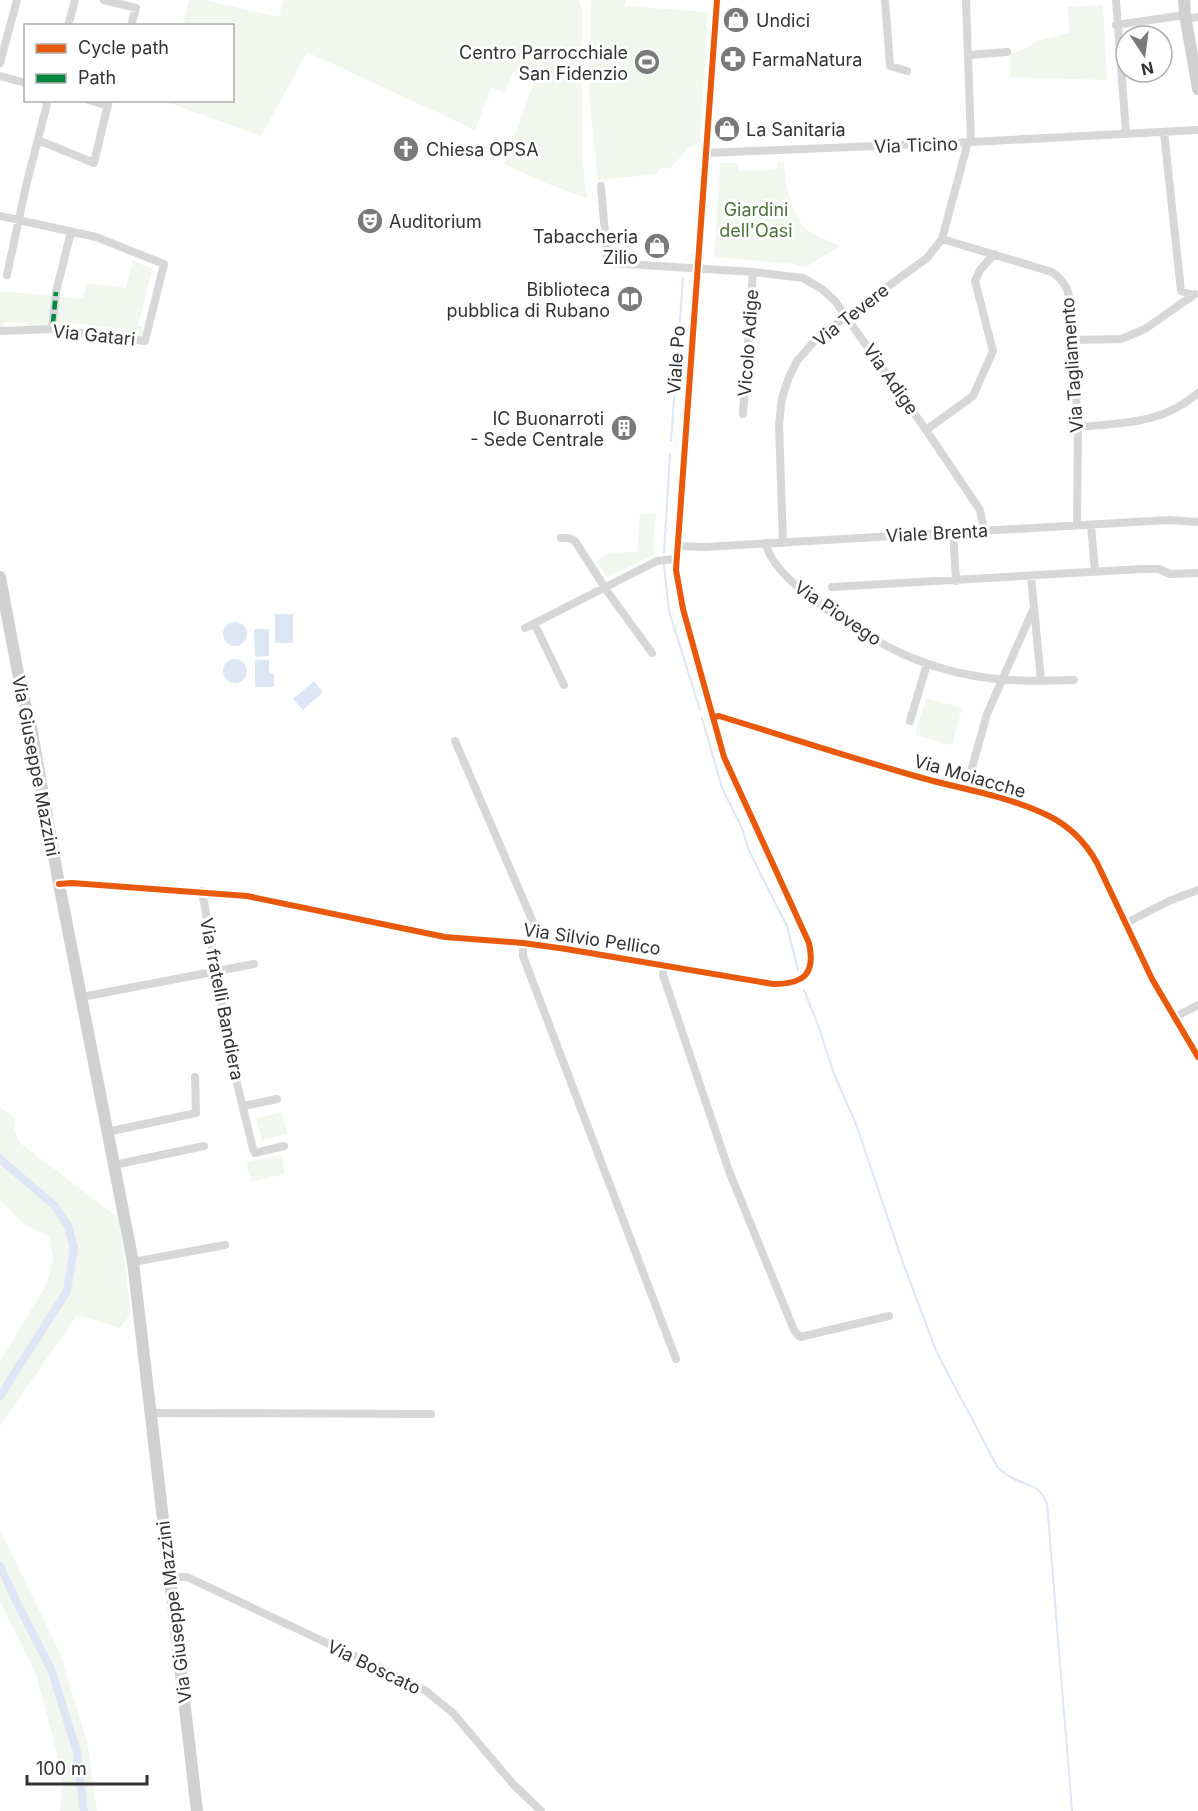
<svg xmlns="http://www.w3.org/2000/svg" width="1198" height="1811" font-family="Inter,sans-serif">
  <style>
    .green { fill: #f1f6ee }
    .water { fill: #dce6f4 }
    .lines { fill: none; stroke-linecap: round; stroke-linejoin: round }
    .stream { stroke: #dce6f4; stroke-width: 2 }
    .canal { stroke: #dce6f4; stroke-width: 8 }
    .street { stroke: #d7d7d7; stroke-width: 8 }
    .secondary { stroke: #d0d0d0; stroke-width: 12 }
    .quiet { stroke: #00873e; stroke-width: 4.5; stroke-dasharray: 9 4.5; stroke-linecap: butt }
    .cycleway-casing { stroke: #fff; stroke-width: 10 }
    .cycleway { stroke: #e8590c; stroke-width: 6 }
    .labels { text-anchor: middle; dominant-baseline: central; stroke-width: 6; stroke-linejoin: round; paint-order: stroke }
    .poi-label { font-size: 18px; fill: #333; stroke: #fff; text-anchor: start }
    .street-label { font-size: 18px; fill: #333; stroke: #fff }
    .park-label { font-size: 18px; fill: #4c723c; stroke: #fff }
  </style>
  <rect width="100%" height="100%" fill="#fff"/>
  <!-- green -->
  <path class="green" d="M189,0H204L279,17L283,0H579L582,9V157L587,198L548,184L504,164L535,80L513,72L504,93L491,88L475,130L307,52L261,136L164,101L232,100V26L183,25Z
    M591,0H626V6L708,12L700,143L688,148L671,168L658,169V174L598,180L589,97Z
    M1103,5L1107,80L1010,77V54L1028,48L1037,41L1069,33L1068,7Z
    M777,162H784C784,180 792,216 806,229C815,236 829,241 840,246L806,267L794,264L714,257L720,163H737L738,171L777,170Z
    M133,261L152,269L138,326L143,327L141,337L122,334L123,329L70,323L69,328L29,327L28,322L4,323V328H0V291L83,299L87,283L126,288Z
    M640,513L656,514L653,555L607,577L596,561L610,553L637,552Z
    M926,698L962,708L952,745L915,735Z
    M0,1107L15,1118L14,1130L20,1143L119,1218L131,1313L120,1328L77,1315L0,1426V1361L47,1284L53,1258L49,1236L25,1225L0,1200Z
    M282,1112L287,1134L262,1140L256,1118Z
    M281,1155L285,1174L251,1182L246,1162Z
    M0,1530L60,1653L88,1746L97,1811H60L62,1787L56,1749L36,1674L0,1602Z"/>
  <!-- water -->
  <path class="water" d="M275,614H293V643H275Z
    M223 634a12 12 0 1 1 24 0a12 12 0 1 1-24 0Z
    M254,629H269V656L255,657Z
    M223 671a12 12 0 1 1 24 0a12 12 0 1 1-24 0Z
    M255,660H269V674H274V687H255Z
    M314,681L323,692L303,710L293,699Z"/>
  <g class="lines">
    <!-- stream -->
    <path class="stream" d="M678,347L683,278
      M671,441L677,359
      M664,553L670,454
      M664,565L669,611L700,710
      M702,718L722,788L742,828L748,848L762,877L787,926L798,970
      M804,990L818,1025L834,1074L856,1124L903,1263L937,1353L998,1468C1003,1472 1008,1476 1014,1479C1031,1487 1038,1484 1047,1503L1072,1811"/>
    <!-- canal -->
    <path class="canal" d="M0,1159L55,1206L68,1226L74,1248L67,1291L0,1396
      M0,1566L18,1605L51,1669L77,1752L84,1811"/>
    <!-- street -->
    <path class="street" d="M104,0L136,8L131,26
      M885,0L890,66L907,71
      M966,0L971,142
      M1116,0L1126,133
      M1186,19L1198,17
      M1116,25L1185,15
      M68,26L75,0
      M968,55L1007,52
      M0,63L17,0
      M0,76L26,83
      M89,100L108,106
      M1164,132L1181,291L1193,295
      M38,140L94,163L109,100
      M706,153L971,142L1198,130
      M601,186L607,258L610,263L753,272L803,278L822,289L835,301L926,430L980,510L984,530
      M0,216L96,237L164,264L145,341L52,329L0,331
      M942,239L1052,272C1066,282 1069,291 1071,308L1078,427L1077,525
      M7,275L26,186L48,100
      M52,329L56,292L71,232
      M1073,340L1121,339L1145,329L1195,294
      M743,414L753,272
      M1078,427C1122,423 1163,424 1198,393
      M926,430L973,396L993,351L975,281L980,270L994,254
      M1091,525L1095,571
      M953,532L956,581
      M561,538H569L575,541L607,591L652,653
      M766,543C772,583 870,639 905,655C926,664 947,671 970,675C1005,682 1039,681 1074,680
      M783,543L779,424L782,398L789,377L797,361L817,338L927,258L942,239L968,142
      M677,546L705,547L1169,520L1198,522
      M1031,576L1041,681
      M832,587L1142,569H1159L1170,574L1198,573
      M534,623L564,685
      M525,628L657,561L675,559
      M714,717L719,716C784,736 849,757 915,776C959,789 1007,795 1049,816C1071,827 1086,843 1097,863L1152,979L1198,1057
      M910,721L927,664
      M455,741L533,922L537,934L538,945
      M966,789L987,714L1033,610
      M59,884L72,883L247,896L445,937L523,943L566,949L773,984C803,984 816,975 809,943L724,757L683,609L676,570L717,0
      M202,891L234,1071L253,1149L255,1153L284,1146
      M1126,923L1169,901L1198,890
      M523,943V956L676,1359
      M664,965L663,975L729,1171L794,1330L800,1337L889,1316
      M82,997L254,964
      M1175,1017L1198,1005
      M244,1106L277,1099
      M107,1132L196,1113L195,1077
      M114,1165L204,1146
      M133,1262L225,1245
      M151,1413L431,1414
      M169,1577H187L399,1677L426,1691L453,1713L513,1784L541,1811"/>
    <!-- secondary -->
    <path class="secondary" d="M1184,0L1185,15L1198,89
      M0,577L21,689L31,727L59,884L133,1262L197,1811"/>
    <!-- quiet -->
    <path class="quiet" d="M53,323L56,292"/>
    <!-- cycleway casing -->
    <g class="cycleway-casing">
      <path id="cycleway" d="M714,717L719,716C784,736 849,757 915,776C959,789 1007,795 1049,816C1071,827 1086,843 1097,863L1152,979L1198,1057
        M59,884L72,883L247,896L445,937L523,943L566,949L773,984C803,984 816,975 809,943L724,757L683,609L676,570L717,0"/>
    </g>
    <!-- cycleway -->
    <use href="#cycleway" class="cycleway"/>
  </g>
  <!-- icons -->
  <defs>
    <g id="shop-disc" transform="scale(1.35)"><circle r="9.5" fill="#7a7a7a" stroke="#fff"/><path d="M-5-2.5h2.3a2.7 3.5 0 0 1 5.4 0H5L5.5 6h-11ZM-1.5-2.5h3a1.5 2.3 0 0 0-3 0Z" fill="#fff"/></g>
    <g id="pharmacy-disc" transform="scale(1.35)"><circle r="9.5" fill="#7a7a7a" stroke="#fff"/><path d="M-2-6h4v4h4v4h-4v4h-4v-4h-4v-4h4Z" fill="#fff"/></g>
    <g id="stadium-disc" transform="scale(1.35)"><circle r="9.5" fill="#7a7a7a" stroke="#fff"/><path d="M0-5a6.5 5 0 1 0 0 10a6.5 5 0 1 0 0-10ZM-3.5-1.8h7v3.6h-7Z" fill="#fff"/></g>
    <g id="church-disc" transform="scale(1.35)"><circle r="9.5" fill="#7a7a7a" stroke="#fff"/><path d="M-1.2-6h2.4v3.5h3.3v2.4h-3.3V6h-2.4V-.1h-3.3v-2.4h3.3Z" fill="#fff"/></g>
    <g id="theatre-disc" transform="scale(1.35)"><circle r="9.5" fill="#7a7a7a" stroke="#fff"/><path d="M-5-5.5Q0-4 5-5.5V0Q5 5 0 6Q-5 5-5 0ZM-3.3-2.5H-1v1.5H-3.3ZM1-2.5H3.3v1.5H1ZM-2.8 1Q0 5.5 2.8 1Z" fill="#fff"/></g>
    <g id="library-disc" transform="scale(1.35)"><circle r="9.5" fill="#7a7a7a" stroke="#fff"/><path d="M-6-4Q-3-5.5-.7-3.5V5Q-3 3-6 4ZM6-4Q3-5.5 .7-3.5V5Q3 3 6 4Z" fill="#fff"/></g>
    <g id="building-disc" transform="scale(1.35)"><circle r="9.5" fill="#7a7a7a" stroke="#fff"/><path d="M-4-6H4V6H1V3H-1V6H-4ZM-2.5-4.3h1.7v1.8h-1.7ZM.8-4.3h1.7v1.8H.8ZM-2.5-1h1.7V.8h-1.7ZM.8-1h1.7V.8H.8Z" fill="#fff"/></g>
  </defs>
  <g fill-rule="evenodd">
    <use href="#shop-disc" x="736" y="20"/>
    <use href="#pharmacy-disc" x="733" y="59"/>
    <use href="#stadium-disc" x="647" y="62"/>
    <use href="#shop-disc" x="727" y="129"/>
    <use href="#church-disc" x="406" y="149"/>
    <use href="#theatre-disc" x="370" y="221"/>
    <use href="#shop-disc" x="657" y="246"/>
    <use href="#library-disc" x="630" y="299"/>
    <use href="#building-disc" x="624" y="428"/>
  </g>
  <g class="labels">
    <!-- poi labels -->
    <g class="poi-label">
      <text x="756" y="20">Undici</text>
      <text x="628" y="52" text-anchor="end">Centro Parrocchiale<tspan x="628" dy="21">San Fidenzio</tspan></text>
      <text x="752" y="59">FarmaNatura</text>
      <text x="746" y="129">La Sanitaria</text>
      <text x="426" y="149">Chiesa OPSA</text>
      <text x="389" y="221">Auditorium</text>
      <text x="638" y="236" text-anchor="end">Tabaccheria<tspan x="638" dy="21">Zilio</tspan></text>
      <text x="610" y="289" text-anchor="end">Biblioteca<tspan x="610" dy="21">pubblica di Rubano</tspan></text>
      <text x="604" y="418" text-anchor="end">IC Buonarroti<tspan x="604" dy="21">- Sede Centrale</tspan></text>
    </g>
    <!-- street labels -->
    <g class="street-label">
      <text transform="translate(916 145) rotate(-2)">Via Ticino</text>
      <text transform="translate(851 315) rotate(-38)">Via Tevere</text>
      <text transform="translate(94 335) rotate(6)">Via Gatari</text>
      <text transform="translate(748 343) rotate(-86)">Vicolo Adige</text>
      <text transform="translate(676 360) rotate(-86)">Viale Po</text>
      <text transform="translate(1072 365) rotate(-94)">Via Tagliamento</text>
      <text transform="translate(891 379) rotate(55)">Via Adige</text>
      <text transform="translate(937 533) rotate(-3)">Viale Brenta</text>
      <text transform="translate(838 613) rotate(34)">Via Piovego</text>
      <text transform="translate(36 766) rotate(79)">Via Giuseppe Mazzini</text>
      <text transform="translate(970 776) rotate(16)">Via Moiacche</text>
      <text transform="translate(592 939) rotate(8)">Via Silvio Pellico</text>
      <text transform="translate(222 999) rotate(79)">Via fratelli Bandiera</text>
      <text transform="translate(174 1612) rotate(-97)">Via Giuseppe Mazzini</text>
      <text transform="translate(374 1667) rotate(26)">Via Boscato</text>
    </g>
    <!-- park labels -->
    <g class="park-label">
      <text x="756" y="209">Giardini<tspan x="756" dy="21">dell'Oasi</tspan></text>
    </g>
  </g>
  <!-- legend -->
  <rect x="24" y="24" width="210" height="78" fill="#ffffff" stroke="#adadad" stroke-width="1.5"/>
  <rect x="36" y="44" width="30" height="9" fill="#e8590c" stroke="#adadad" stroke-width="1.5"/>
  <text x="78" y="54" font-size="18" fill="#333333">Cycle path</text>
  <rect x="36" y="74" width="30" height="9" fill="#00873e" stroke="#adadad" stroke-width="1.5"/>
  <text x="78" y="84" font-size="18" fill="#333333">Path</text>
  <!-- north arrow -->
  <g transform="translate(1144 54) rotate(167)"><circle r="28" fill="#ffffff" stroke="#adadad" stroke-width="1.5"/>
  <path d="M0-4.5L10 22L0 15L-10 22Z" fill="#7a7a7a"/>
  <text y="-9" font-size="16" font-weight="bold" text-anchor="middle" fill="#333333">N</text>
  </g>
  <!-- scale -->
  <path d="M27 1775v9h120v-9" fill="none" stroke="#333333" stroke-width="3"/>
  <text x="36" y="1775" font-size="18" fill="#333333" stroke="#ffffff" stroke-width="4.5" paint-order="stroke">100 m</text>
</svg>
